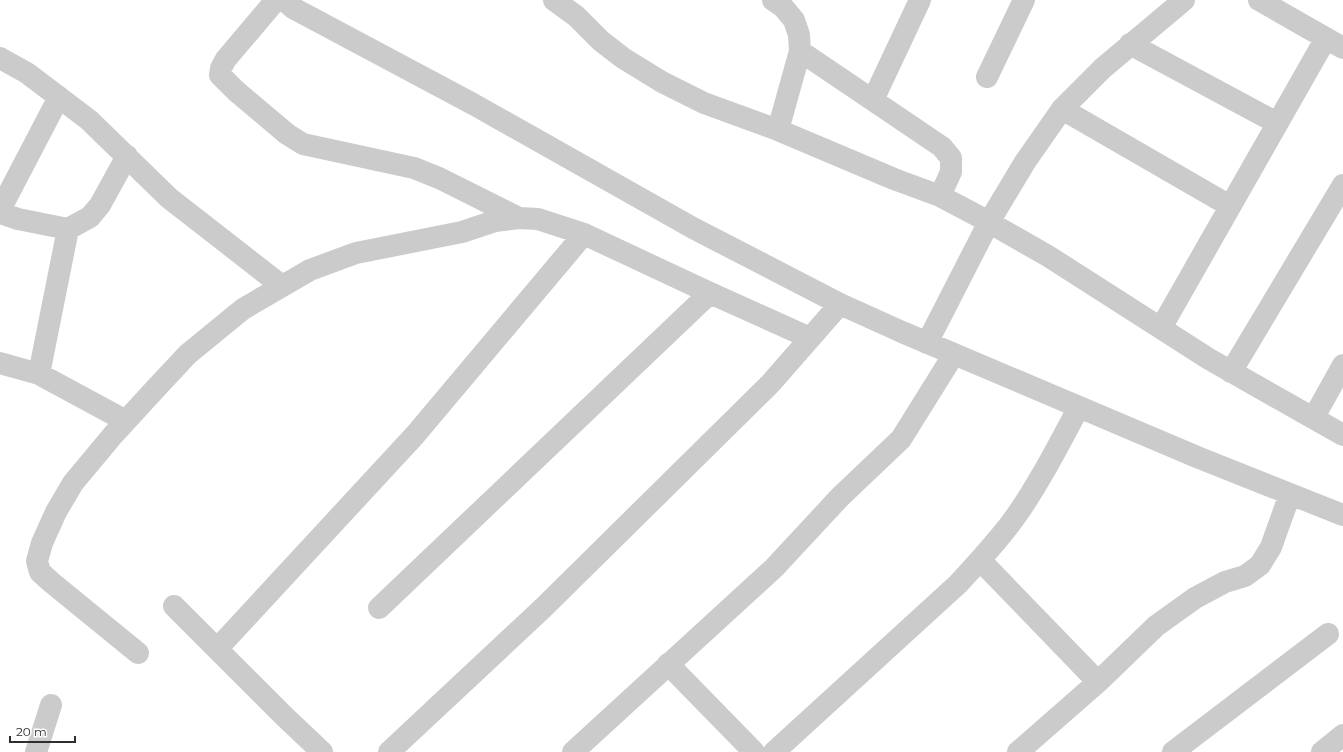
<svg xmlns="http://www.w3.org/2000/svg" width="1343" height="752" font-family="Montserrat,sans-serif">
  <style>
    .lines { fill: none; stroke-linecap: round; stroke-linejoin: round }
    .minor { stroke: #cbcbcb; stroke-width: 22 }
  </style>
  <rect width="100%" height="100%" fill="#fff"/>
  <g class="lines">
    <!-- minor -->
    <path class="minor" d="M276,0L226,59L221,68L220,75L236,91L287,134L303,144L414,168L439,178L519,218
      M284,0L293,8L473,104L693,228L840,304L902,332L1197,457L1343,515
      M554,0L576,16L601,41L623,58L662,82L704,103L778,130L894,179L940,196L976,215L1048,256L1209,359L1343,435
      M773,0L783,7L794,20L799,35L800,51L778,130
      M1259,0L1343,48
      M1130,44L1277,123
      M800,51L942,147L951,158V172L940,196
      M0,58L27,73L89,120L169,198L282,286
      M987,77L1024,0
      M873,100L920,0
      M1062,109L1230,206
      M0,210L59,97
      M0,213L18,219L68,229L90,217L100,205L127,156
      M1161,328L1326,38
      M927,343L989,222L1025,162L1062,109L1103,68L1184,0
      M0,363L39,374L126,421
      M1231,372L1343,185
      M39,374L68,229
      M1314,417L1343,365
      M980,560L1098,682
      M174,606L284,716L322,752
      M379,608L710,293
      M217,649L415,435L584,234
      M138,653L51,582L40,572L37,561L42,543L56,512L73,483L113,435L158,386L188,354L243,309L310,270L356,253L462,232L495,221L519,218L538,219L584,234L710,293L810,338
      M668,664L754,752
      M36,752L51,705
      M389,752L543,608L770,384L840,304
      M573,752L774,568L840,497L901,439L954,354
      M774,752L958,584C978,562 999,540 1016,516C1040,482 1059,444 1079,407
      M1018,752L1098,682L1156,626L1195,598L1225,582L1245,576L1260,565L1271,547L1290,494
      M1173,752L1328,634
      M1322,752L1343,735"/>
  </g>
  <!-- scale -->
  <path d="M10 736v6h65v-6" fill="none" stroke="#2e2e2e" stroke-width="2"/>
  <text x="16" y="736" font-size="12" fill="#2e2e2e" stroke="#ffffff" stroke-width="3" paint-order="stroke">20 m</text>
</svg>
